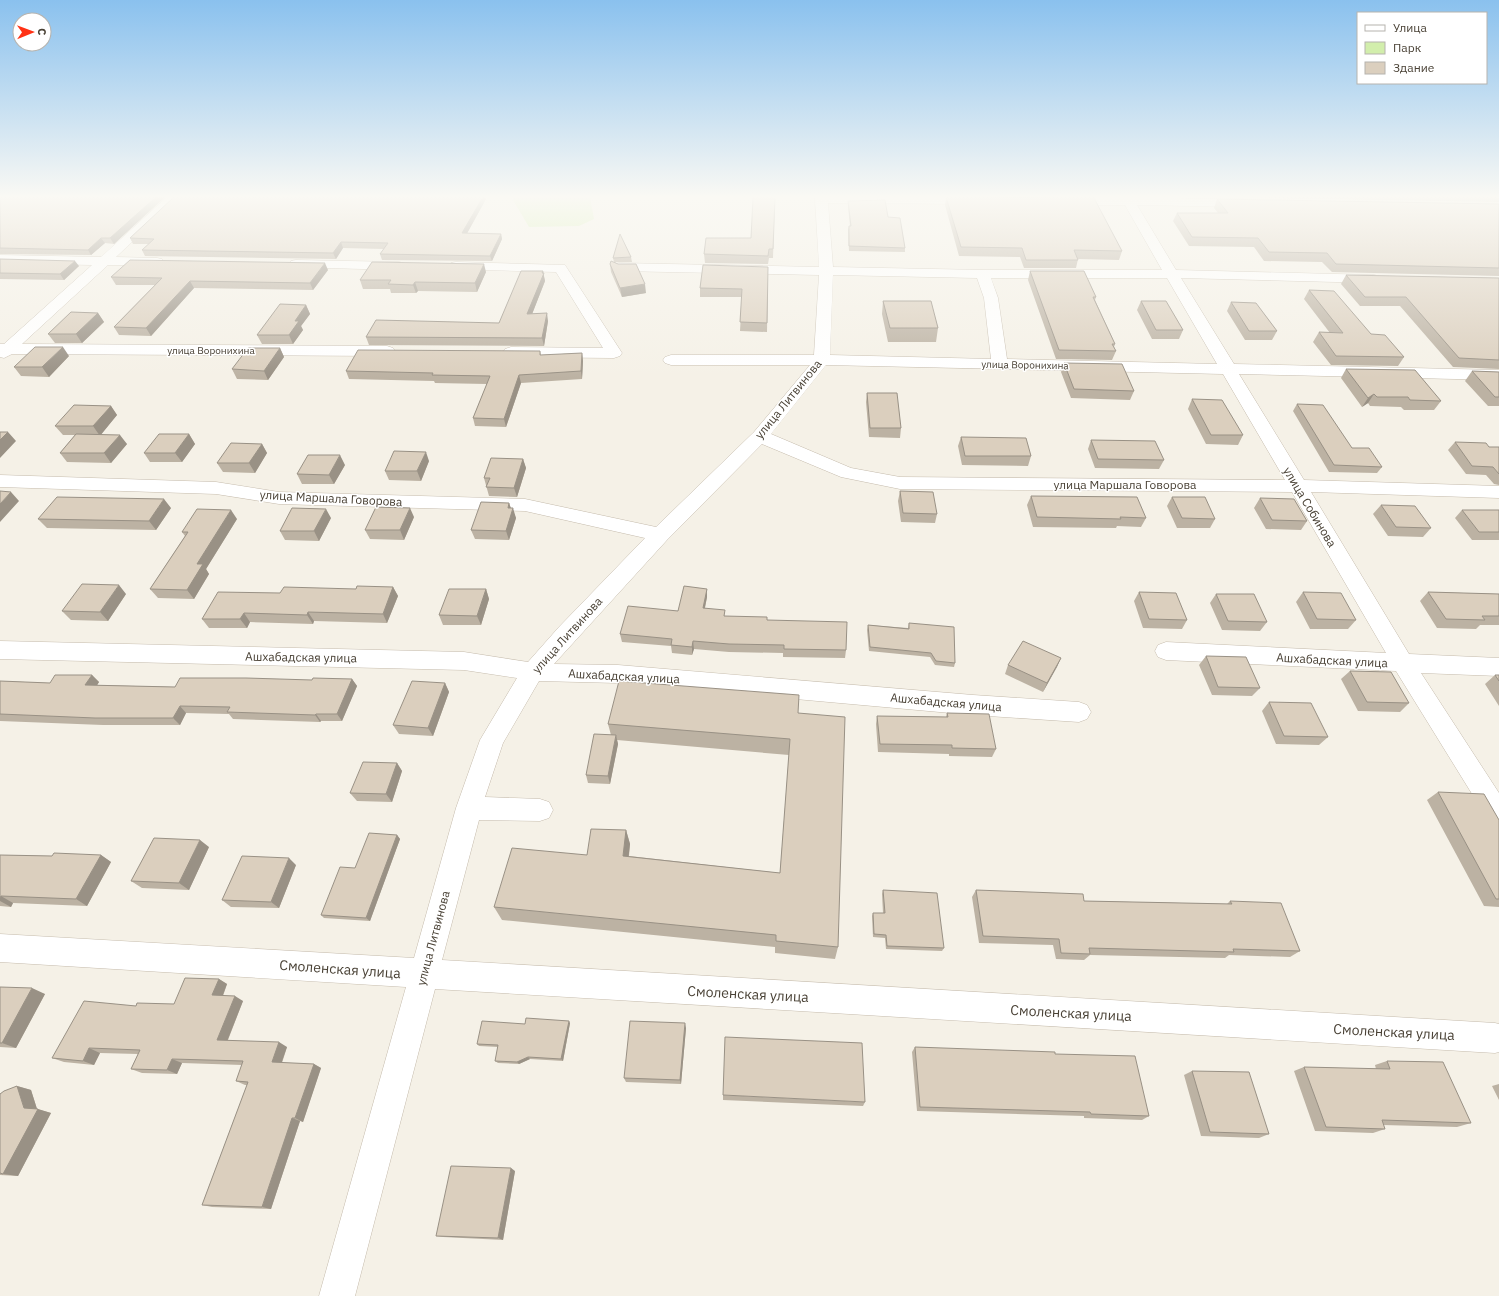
<svg xmlns="http://www.w3.org/2000/svg" width="1499" height="1296" font-family="'IBM Plex Sans',sans-serif">
  <style>
    .green { fill: #d2eeac }
    .lines { fill: none; stroke-linecap: round; stroke-linejoin: round }
    .minor-casing { stroke: #c5bbac; stroke-width: 1 }
    .minor { fill: #fff; fill-rule: evenodd }
    .wall { fill: #bcb2a3 }
    .shaded-wall { fill: #999185 }
    .building { fill: #dbcfbe; stroke: #999185 }
    .labels { text-anchor: middle; dominant-baseline: central; stroke-width: 3; stroke-linejoin: round; paint-order: stroke }
    .far-street-label { font-size: 10px; fill: #494135; stroke: #fff }
    .street-label { font-size: 12px; fill: #494135; stroke: #fff }
    .near-street-label { font-size: 14px; fill: #494135; stroke: #fff }
  </style>
  <rect width="100%" height="100%" fill="#f5f1e7"/>
  <!-- green -->
  <path class="green" d="M513,197H590L594,219L579,226L529,227L513,200Z"/>
  <g class="lines">
    <!-- minor casing -->
    <g class="minor-casing">
      <path id="minor" d="M167,197H180L116,257L157,258L162,259L164,262L162,265H108L22,344L387,346L393,348L395,351L393,354L387,356L12,354L4,358L0,357V344H4L92,265L0,263V255L101,257Z
        M815,197H980L982,200L980,203L976,204L828,203L833,267L983,270H1162L1125,205H1066L1062,204L1060,201L1062,198L1132,197L1250,200L1252,203L1250,206L1246,207L1137,205L1176,270L1374,275L1379,276L1381,279L1379,282L1374,283L1181,278L1234,364L1499,370V380L1239,374L1304,480L1499,486V498L1311,492L1409,654L1499,658V676L1421,673L1499,793V827L1490,823L1396,671L1166,660L1158,657L1155,651L1158,645L1166,642L1386,653L1292,492L900,489L841,477L762,444L667,540L554,664L618,665L973,695L1079,702L1087,705L1091,712L1087,719L1079,722L973,715L618,683L539,681L503,743L485,797L540,799L549,802L553,810L549,818L540,821L479,820L442,960L1495,1023L1499,1024V1052L1495,1053L435,989L355,1296H319L406,987L0,962V934L414,958L456,808L480,740L517,678L464,670L0,659V641L464,652L528,662L559,627L645,538L525,511L279,504L216,494L0,487V475L216,482L279,492L525,499L656,527L754,432L810,365H671L665,363L663,360L665,357L671,355H814L819,275L619,271L614,270L612,267L614,264L619,263L819,267ZM833,275L977,278L984,298L991,359L830,355ZM991,278H1167L1217,364L1007,359L998,298ZM826,365L1223,374L1285,480L900,477L851,468L771,434Z
        M296,260L399,262L404,263L406,266L404,269L399,270L291,267L289,264L291,261Z
        M456,262L565,265L622,353L620,356L614,358L511,357L505,355L503,352L505,349L511,347L603,348L556,272L451,269L449,266L451,263Z"/>
    </g>
    <!-- minor -->
    <use href="#minor" class="minor"/>
  </g>
  <!-- wall -->
  <path class="wall" d="M0,197H165L114,244L105,243L91,255L0,254Z
    M946,197L1122,251L1119,260L1078,259L1076,268H1024L1020,257L959,256L945,205Z
    M1222,197H1499V202Z
    M775,198L773,258H769L768,264L705,263L704,254L751,238Z
    M486,199L467,233L501,234L502,239L492,261L382,260L380,254L384,249L343,248L336,259L145,256L142,250L149,244H133L130,238Z
    M1217,199L1499,204V276L1332,272L1322,262L1264,261L1254,247L1189,246L1173,221L1177,213H1218L1214,208Z
    M848,201L905,248V252L849,251L848,230L849,226H850L848,206Z
    M631,257L632,262H615L646,293L622,297L611,272L610,264L614,262L613,258Z
    M0,259L79,266L64,280L0,279Z
    M768,267L767,332L740,331L742,297H700V288Z
    M328,270L313,290L194,288L151,336L119,335L114,327L155,285H116L111,277Z
    M1030,271L1096,297L1095,300L1115,344L1114,347L1116,351L1112,360L1056,359L1028,280Z
    M486,272L477,292L418,291L416,293H391L390,289H363L360,280Z
    M543,273L545,281L532,314L548,321L544,346L369,345L366,337L499,323Z
    M1346,275L1499,278V369L1453,367L1400,306H1360L1341,284Z
    M1309,290L1404,357L1398,366L1331,365L1313,342L1319,332L1330,333L1304,299Z
    M883,301L938,328L936,342H888L882,314Z
    M1141,301L1183,330L1179,339H1152L1137,310Z
    M1231,302L1277,331L1272,340H1245L1227,311Z
    M306,305L310,314L301,326L303,330L293,344H262L257,335Z
    M98,313L104,322L82,343H55L48,334Z
    M280,348L284,357L268,380L237,379L232,369Z
    M540,351L541,355L582,353L583,361L582,379L521,383L506,427L475,426L473,418L487,384L435,383L434,381L349,379L346,371Z
    M69,356L49,377L21,376L14,367Z
    M1064,363L1134,391L1130,400L1071,398L1061,372Z
    M1346,369L1441,401L1434,410H1404L1401,407L1370,406L1368,403L1362,407L1341,378Z
    M1472,371L1499,372V406H1488L1465,381Z
    M867,393L901,428L900,438L869,437L866,402Z
    M1192,399L1243,435L1238,445L1206,444L1188,409Z
    M1297,404L1352,448L1382,467L1377,473L1329,472L1293,411Z
    M111,406L117,415L101,434L127,444L111,463L67,462L60,453L75,435H63L55,426Z
    M189,434L195,444L182,462H150L144,453Z
    M961,437L1031,456L1028,466L962,465L958,446Z
    M1091,440L1164,460L1159,469L1095,468L1088,449Z
    M1455,442L1489,447H1499V485L1494,484L1486,475L1466,474L1448,450Z
    M262,444L267,453L255,473L223,472L217,463Z
    M523,459L526,468L517,497L489,496L484,478Z
    M429,461L421,481L389,480L385,471Z
    M345,465L334,484H302L297,474Z
    M900,491L937,514L935,523L901,522L898,501Z
    M1031,496L1146,518L1141,527L1117,526L1116,528L1033,527L1027,505Z
    M1172,497L1215,519L1210,528H1177L1167,506Z
    M1260,498L1307,521L1301,530L1266,529L1254,508Z
    M509,503L511,508L516,518L509,540L475,539L471,530Z
    M1381,505L1431,528L1423,537L1388,536L1373,514Z
    M171,508L156,530L47,528L38,519Z
    M1462,510H1499V540H1472L1455,518Z
    M414,517L404,540L370,539L365,530Z
    M331,518L319,541L285,540L280,531Z
    M237,519L206,569L209,574L194,599L158,598L150,589L185,536L182,532Z
    M393,587L398,596L387,623L314,621L313,624L250,622L247,628H209L202,619L280,593Z
    M486,589L489,599L481,625H443L439,615Z
    M707,589V597L705,608L725,616L767,620L846,650L845,658L783,657V653L729,652L694,649L692,655L672,653L671,646L622,642L620,634L678,611Z
    M1139,592L1187,620L1182,629L1143,628L1134,601Z
    M1303,592L1356,620L1348,629H1310L1296,602Z
    M1428,592L1499,594V625H1480L1476,629L1437,628L1420,601Z
    M126,594L108,621L71,620L62,611Z
    M1216,594L1267,622L1260,631L1222,630L1210,603Z
    M909,623L955,663L954,667L935,665L930,657L869,651L867,630L868,625L908,628Z
    M1206,656L1260,688L1252,696L1212,695L1199,665Z
    M1061,658L1043,692L1005,674L1008,665Z
    M1350,671L1409,703L1400,712L1358,711L1341,679Z
    M92,675L99,682L97,685L175,687L312,680L352,679L357,686L342,721H321L320,722L233,719L229,714L186,713L180,725H103L0,721V681L50,683Z
    M1495,675H1499V706L1485,684Z
    M445,683L449,692L433,736L399,734L393,725Z
    M1269,702L1328,737L1319,745L1276,744L1262,711Z
    M798,713L838,947L835,959L775,953V947L502,920L494,907L587,855L626,830L630,844L629,856L780,873L789,755L617,740L618,744L610,784L588,783L586,775L611,735L608,724Z
    M947,713L996,749L992,757L949,756V754L878,752L876,724L877,716L946,717Z
    M397,763L402,771L392,802L357,801L350,793Z
    M1438,792L1499,820V907L1484,906L1427,800Z
    M397,835L400,839L370,921L324,918L321,915L355,868Z
    M209,847L189,890L142,888L131,881Z
    M0,855L52,856L101,855L111,862L87,906L13,903L11,907L0,906Z
    M296,865L279,908L231,907L222,900Z
    M883,890L944,948L942,951L886,949L885,938L873,937L872,916L873,913H883L882,894Z
    M976,890L1084,901L1227,904L1230,901L1300,951L1290,957L1229,955L1225,958L1090,955L1084,960L1056,959L1053,945L979,943L972,897Z
    M219,979L227,984L223,996L243,1001L228,1040L287,1047L282,1063L314,1064L321,1068L303,1122L300,1121L271,1209L212,1207L202,1205L247,1085H245L236,1081L242,1065L182,1063L177,1074L142,1073L131,1069L138,1054L100,1053L94,1065L64,1062L52,1058L174,1004Z
    M0,987L45,994L16,1048L0,1047Z
    M570,1023L563,1061L530,1059L519,1064L498,1063L495,1061L498,1047L479,1046L477,1044L525,1024Z
    M686,1028L681,1084L626,1082L624,1078Z
    M915,1047L1055,1054L1149,1116L1142,1120L1084,1118V1116L917,1111L912,1052Z
    M1387,1061L1471,1123L1457,1127L1383,1125L1385,1129L1373,1133L1315,1131L1294,1071L1304,1067L1376,1069L1375,1065Z
    M1192,1071L1269,1134L1259,1138L1201,1136L1184,1075Z
    M1499,1084V1100L1492,1086Z
    M17,1086L31,1090L37,1109L51,1113L18,1176L0,1175V1094Z
    M723,1095L865,1102L863,1106L723,1100Z
    M515,1171L503,1240L443,1237L436,1236Z"/>
  <!-- shaded-wall -->
  <path class="shaded-wall" d="M156,197H165L114,244L110,238Z
    M483,197H485L486,199L464,239L462,233Z
    M501,234L502,239L492,261L490,256Z
    M101,238L105,243L91,255L88,250Z
    M341,242L343,248L336,259L333,253Z
    M75,261L79,266L64,280L60,274Z
    M325,263L328,270L313,290L310,283Z
    M484,264L486,272L477,292L475,283Z
    M543,271L545,281L529,322L527,314Z
    M190,281L194,288L151,336L146,328Z
    M415,282L418,291L416,293L413,285Z
    M645,284L646,293L622,297L620,288Z
    M306,305L310,314L301,326L303,330L293,344L289,335L295,321Z
    M98,313L104,322L82,343L76,334Z
    M547,313L548,321L544,346L542,338Z
    M63,347L69,356L49,377L42,367Z
    M280,348L284,357L268,380L264,371Z
    M582,353L583,361L582,379L581,371Z
    M519,375L521,383L506,427L504,419Z
    M1374,394L1368,403L1362,407L1368,398Z
    M111,406L117,415L100,436L93,426Z
    M8,432L16,441L0,458V440Z
    M189,434L195,444L182,462L175,453Z
    M120,435L127,444L111,463L104,453Z
    M262,444L267,453L255,473L249,463Z
    M426,452L429,461L421,481L417,471Z
    M340,455L345,465L334,484L329,475Z
    M523,459L526,468L517,497L514,488Z
    M11,492L19,501L0,522V504Z
    M164,499L171,508L156,530L149,521Z
    M509,503L512,512L513,508L516,518L509,540L506,531L508,508Z
    M410,508L414,517L404,540L400,530Z
    M326,509L331,518L319,541L314,531Z
    M231,510L237,519L206,569L209,574L194,599L187,590L197,564Z
    M119,585L126,594L108,621L100,612Z
    M393,587L398,596L387,623L383,614Z
    M486,589L489,599L481,625L477,616Z
    M707,589V597L703,616V608Z
    M308,612L314,621L313,624L307,615Z
    M244,613L250,622L247,628L240,619Z
    M693,641L694,649L692,655V647Z
    M1061,658L1057,667L1043,692L1047,683Z
    M92,675L99,682L93,692L85,685Z
    M352,679L357,686L342,721L337,714Z
    M445,683L449,692L433,736L428,728Z
    M180,706L186,713L180,725L173,718Z
    M316,714L321,721L320,722L315,715Z
    M616,735L618,744L610,784L608,776Z
    M397,763L402,771L392,802L386,794Z
    M626,830L630,844L627,870L623,856Z
    M397,835L400,839L370,921L366,918Z
    M200,840L209,847L189,890L179,883Z
    M101,855L111,862L87,906L76,899Z
    M289,858L296,865L279,908L271,902Z
    M1,896L13,903L11,907L0,901V898Z
    M219,979L227,984L221,1000L212,995Z
    M32,988L45,994L16,1048L2,1043Z
    M235,996L243,1001L226,1044L217,1040Z
    M569,1021L570,1023L563,1061L561,1059Z
    M685,1023L686,1028L681,1084L680,1080Z
    M279,1042L287,1047L280,1067L272,1062Z
    M89,1048L100,1053L94,1065L83,1061Z
    M528,1057L530,1059L519,1064L517,1062Z
    M172,1059L182,1063L177,1074L167,1070Z
    M314,1064L321,1068L303,1122L295,1118Z
    M17,1086L31,1090L37,1109H38L51,1113L18,1176L3,1174L24,1108Z
    M292,1118L300,1121L271,1209L262,1207Z
    M511,1168L515,1171L503,1240L498,1238Z"/>
  <!-- building -->
  <path class="building" d="M0,197H156L110,238H101L88,250L0,248Z
    M174,197H483L462,233L501,234L490,256L380,254L388,243L341,242L333,253L142,250L154,239L130,238Z
    M946,197L1094,198L1122,251L1074,250L1078,260H1026L1022,248L961,247Z
    M753,198H775L773,249H769L768,256L704,254L706,238H751Z
    M1217,199L1499,204V268L1336,264L1327,253L1269,252L1258,238L1192,237L1177,213H1228Z
    M885,200L888,217L900,218L905,248L849,246V226H851L848,201Z
    M620,234L631,257L613,258Z
    M0,259L75,261L60,274L0,273Z
    M130,260L325,263L310,283L190,281L146,328L114,327L162,278L111,277Z
    M611,261L618,264H636L645,284L620,288L610,264Z
    M372,262L484,264L475,283L415,282L413,285L388,284L391,280H360Z
    M703,265L768,267L767,323L740,322L742,289L700,288Z
    M521,271H543L542,273H544L527,314L547,313L542,338L366,337L376,320L499,323Z
    M1030,271H1084L1096,297H1093L1115,344H1112L1116,351L1059,350Z
    M1346,275L1499,278V360L1459,358L1406,297H1365Z
    M1309,290L1334,291L1371,334L1385,335L1404,357L1336,356L1319,332L1343,333Z
    M883,301H931L938,328H890Z
    M1141,301H1166L1183,330H1156Z
    M1231,302L1256,303L1277,331H1249Z
    M280,304L306,305L295,321H299L289,335H257Z
    M71,312L98,313L76,334H48Z
    M35,347H63L42,367H14Z
    M248,348H280L264,371L232,369Z
    M358,350L540,351V355L582,353L581,371L519,375L504,419L473,418L490,376L432,375L433,373L346,371Z
    M1064,363L1122,364L1134,391L1074,389Z
    M1346,369L1415,370L1441,401L1410,400L1408,397H1377L1374,394L1368,398Z
    M1472,371L1499,372V397H1495Z
    M867,393H897L901,428H870Z
    M1192,399L1222,400L1243,435H1211Z
    M1297,404L1323,405L1352,448H1369L1382,467L1334,465Z
    M74,405L111,406L93,426H55Z
    M0,432H8L0,440Z
    M76,434L120,435L104,453H60Z
    M159,434H189L175,453H144Z
    M961,437L1026,438L1031,456H965Z
    M1091,440L1155,441L1164,460L1098,459Z
    M1455,442L1486,443L1489,447H1499V474L1493,467L1472,466Z
    M231,443L262,444L249,463H217Z
    M394,451L426,452L417,471H385Z
    M308,455H340L329,475L297,474Z
    M491,458L523,459L514,488L486,487L490,478H484Z
    M0,491L11,492L0,504Z
    M900,491L933,492L937,514L903,513Z
    M1031,496L1137,497L1146,518L1120,517L1121,519L1037,517Z
    M57,497L164,499L149,521L38,519Z
    M1172,497H1205L1215,519L1182,518Z
    M1260,498L1294,499L1307,521L1272,520Z
    M481,502L509,503L508,508H513L506,531L471,530Z
    M1381,505L1415,506L1431,528L1396,527Z
    M376,507L410,508L400,530H365Z
    M292,508L326,509L314,531H280Z
    M197,509L231,510L197,564H203L187,590L150,589L188,532H182Z
    M1462,510H1499V532H1479Z
    M82,584L119,585L100,612L62,611Z
    M357,586L393,587L383,614L308,612L307,615L244,613L240,619H202L218,592L280,593L284,587L356,589Z
    M684,586L707,589L703,608L725,610L724,616L767,617V620L847,622L846,650L784,649V645L729,644L693,641L692,647L671,645L672,639L620,634L628,606L678,611Z
    M449,589H486L477,616L439,615Z
    M1139,592L1176,593L1187,620L1149,619Z
    M1303,592L1341,593L1356,620L1317,619Z
    M1428,592L1499,594V616H1482L1485,620L1446,619Z
    M1216,594H1254L1267,622L1228,621Z
    M909,623L954,627L955,663L936,661L931,653L870,647L868,625L909,629Z
    M1023,641L1061,658L1047,683L1008,665Z
    M1206,656L1246,657L1260,688L1218,687Z
    M1350,671L1391,672L1409,703L1367,702Z
    M55,675H92L85,685L175,687L180,678H246L312,680L313,678L352,679L337,714H316L315,715L227,712L230,707L180,706L173,718H95L0,714V681L50,683Z
    M1495,675H1499V681Z
    M412,681L445,683L428,728L393,725Z
    M619,681L799,695L798,713L845,717L838,947L776,941V935L494,907L512,848L587,855L591,829L626,830L623,856L780,873L790,739L608,724Z
    M1269,702L1311,703L1328,737L1284,736Z
    M947,713L989,714L996,749L952,748V745L880,744L877,716L948,717Z
    M594,734L616,735L608,776L586,775Z
    M363,762L397,763L386,794L350,793Z
    M1438,792L1484,794L1499,820V899H1496Z
    M369,833L397,835L366,918L321,915L340,867L355,868Z
    M154,838L200,840L179,883L131,881Z
    M54,853L101,855L76,899L1,896L0,898V855L52,856Z
    M242,856L289,858L271,902L222,900Z
    M883,890L937,893L944,948L887,946L886,935L874,934L873,913H885Z
    M976,890L1083,894L1084,901L1232,904L1230,901L1281,903L1300,951L1233,949L1234,952L1089,948L1090,954L1061,953L1059,939L983,936Z
    M185,978L219,979L212,995L235,996L217,1040L279,1042L272,1062L314,1064L295,1118H292L262,1207L202,1205L248,1082L236,1081L243,1061L172,1059L167,1070L131,1069L140,1050L89,1048L83,1061L52,1058L84,1001L136,1006L137,1003L174,1004Z
    M0,987L32,988L2,1043H0Z
    M526,1018L569,1021L561,1059L528,1057L517,1062L495,1061L498,1045L477,1044L482,1021L525,1024Z
    M630,1021L685,1023L680,1080L624,1078Z
    M725,1037L862,1043L865,1102L723,1095Z
    M915,1047L1055,1052V1054L1135,1056L1149,1116L1091,1114L1090,1112L920,1107Z
    M1387,1061L1443,1062L1471,1123L1382,1120L1385,1129L1326,1127L1304,1067L1390,1069Z
    M1192,1071L1249,1072L1269,1134L1210,1132Z
    M17,1086L24,1108L38,1109L3,1174L0,1173V1094L4,1091Z
    M451,1166L511,1168L498,1238L436,1236Z"/>
  <!-- sky -->
  <linearGradient id="sky" x2="0" y2="1"><stop stop-color="#8ac1ee"/><stop offset="0.52" stop-color="#faf9f4"/><stop offset="1" stop-color="#faf9f4" stop-opacity="0"/></linearGradient>
  <rect width="1499" height="378" fill="url(#sky)"/>
  <g class="labels">
    <!-- far-street labels -->
    <g class="far-street-label">
      <text x="211" y="350">улица Воронихина</text>
      <text transform="translate(1025 365) rotate(1)">улица Воронихина</text>
    </g>
    <!-- street labels -->
    <g class="street-label">
      <text transform="translate(788 399) rotate(-51)">улица Литвинова</text>
      <text x="1125" y="484">улица Маршала Говорова</text>
      <text transform="translate(331 498) rotate(3)">улица Маршала Говорова</text>
      <text transform="translate(1310 507) rotate(59)">улица Собинова</text>
      <text transform="translate(567 635) rotate(-48)">улица Литвинова</text>
      <text transform="translate(301 657) rotate(1)">Ашхабадская улица</text>
      <text transform="translate(1332 660) rotate(3)">Ашхабадская улица</text>
      <text transform="translate(624 676) rotate(3)">Ашхабадская улица</text>
      <text transform="translate(946 702) rotate(5)">Ашхабадская улица</text>
      <text transform="translate(433 938) rotate(-75)">улица Литвинова</text>
    </g>
    <!-- near-street labels -->
    <g class="near-street-label">
      <text transform="translate(340 969) rotate(4)">Смоленская улица</text>
      <text transform="translate(748 994) rotate(3)">Смоленская улица</text>
      <text transform="translate(1071 1013) rotate(3)">Смоленская улица</text>
      <text transform="translate(1394 1032) rotate(3)">Смоленская улица</text>
    </g>
  </g>
  <!-- legend -->
  <rect x="1357" y="12" width="130" height="72" fill="#ffffff" stroke="#b6b3ae"/>
  <rect x="1365" y="25" width="20" height="6" fill="#ffffff" stroke="#b6b3ae"/>
  <text x="1393" y="32" font-size="12" fill="#494135">Улица</text>
  <rect x="1365" y="42" width="20" height="12" fill="#d2eeac" stroke="#b6b3ae"/>
  <text x="1393" y="52" font-size="12" fill="#494135">Парк</text>
  <rect x="1365" y="62" width="20" height="12" fill="#dbcfbe" stroke="#b6b3ae"/>
  <text x="1393" y="72" font-size="12" fill="#494135">Здание</text>
  <!-- north arrow -->
  <g transform="translate(32 32) rotate(89)"><circle r="19" fill="#ffffff" stroke="#b6b3ae"/>
  <path d="M0-3L7 15L0 10L-7 15Z" fill="#ff3215"/>
  <text y="-6" font-size="11" font-weight="bold" text-anchor="middle" fill="#494135">С</text>
  </g>
</svg>
